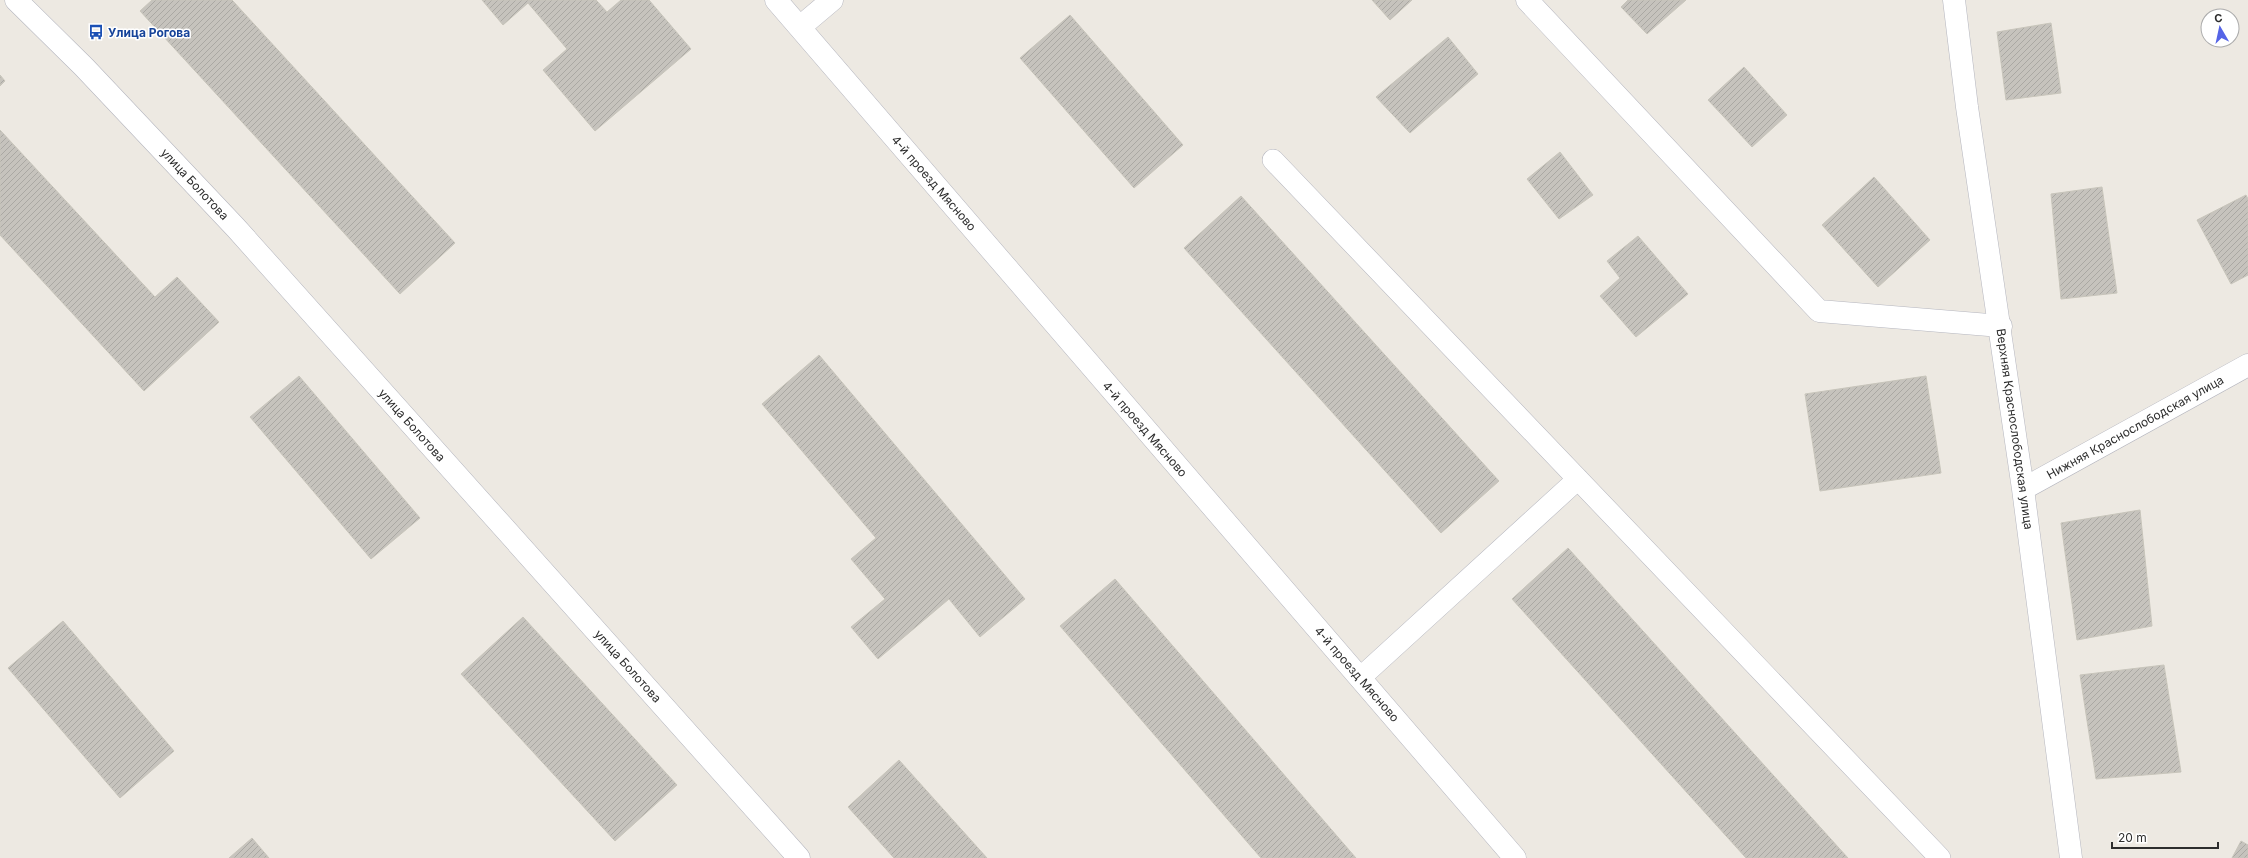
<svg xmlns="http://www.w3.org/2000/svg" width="2248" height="858" font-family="Inter,sans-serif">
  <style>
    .building { fill: url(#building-hatch); stroke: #c8c5bb }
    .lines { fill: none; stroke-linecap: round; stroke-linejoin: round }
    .lane-casing { stroke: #b5b6bf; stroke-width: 22 }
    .street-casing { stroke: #b5b6bf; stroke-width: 23 }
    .secondary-casing { stroke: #b5b6bf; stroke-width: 23 }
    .lane { stroke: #fff; stroke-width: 21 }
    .street { stroke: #fff; stroke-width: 22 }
    .secondary { stroke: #fff; stroke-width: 22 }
    .labels { text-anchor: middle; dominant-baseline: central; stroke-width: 3; stroke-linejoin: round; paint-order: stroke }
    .transit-label { font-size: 12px; font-weight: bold; fill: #164399; stroke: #fff; text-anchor: start }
    .street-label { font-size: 12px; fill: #2d2d2d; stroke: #fff }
  </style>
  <defs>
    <pattern id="building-hatch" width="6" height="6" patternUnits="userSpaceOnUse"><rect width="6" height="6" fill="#c6c3bd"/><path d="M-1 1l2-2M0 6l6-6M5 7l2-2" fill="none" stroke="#aaa8a3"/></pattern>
  </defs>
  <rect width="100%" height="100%" fill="#ede9e2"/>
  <!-- building -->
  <path class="building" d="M152,0H232L455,243L400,294L140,11Z
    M482,0H596L607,12L621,0H649L691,49L595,131L543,70L567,49L528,3L503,25Z
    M1372,0H1412L1390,20Z
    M1628,0H1686L1647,34L1621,7Z
    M1070,15L1183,145L1134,188L1020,58Z
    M2051,23L2061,93L2006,100L1997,32Z
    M1448,37L1478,74L1410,133L1376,97Z
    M1744,67L1787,115L1752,147L1708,100Z
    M0,75L5,81L0,86Z
    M0,130L155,297L177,277L219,322L144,391L0,235Z
    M1560,152L1593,195L1559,219L1527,179Z
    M1874,177L1930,240L1878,287L1822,225Z
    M2102,187L2117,293L2061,299L2051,194Z
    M2246,195L2248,199V275L2231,284L2197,220Z
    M1241,196L1499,481L1441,533L1184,248Z
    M1638,236L1688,294L1636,337L1600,296L1620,278L1607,261Z
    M819,355L1025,599L980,637L949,599L878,659L851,627L885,599L851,559L876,538L762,404Z
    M299,376L420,518L371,559L250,417Z
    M1926,376L1941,473L1820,491L1805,394Z
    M2140,510L2152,626L2077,640L2061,523Z
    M1568,548L1848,858H1746L1512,599Z
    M1115,579L1356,858H1261L1060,626Z
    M523,617L677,785L615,841L461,674Z
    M63,621L174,751L120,798L8,668Z
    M2164,665L2181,772L2096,779L2080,675Z
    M899,760L987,858H894L848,807Z
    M252,838L269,858H229Z
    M2241,841L2248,845V858H2232Z"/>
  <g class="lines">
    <!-- lane casing -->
    <g class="lane-casing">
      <path id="lane" d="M1273,160L1940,858
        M1360,678L1578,479"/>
    </g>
    <!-- street casing -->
    <g class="street-casing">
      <path id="street" d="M776,0L1515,858
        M1527,0L1819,311L2001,326
        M1954,0L1967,107L2023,489L2071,858
        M800,27L832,0
        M2023,489L2248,365"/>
    </g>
    <!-- secondary casing -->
    <g class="secondary-casing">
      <path id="secondary" d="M16,0L84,67L236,228L799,858"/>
    </g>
    <!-- lane -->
    <use href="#lane" class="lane"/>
    <!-- street -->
    <use href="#street" class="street"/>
    <!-- secondary -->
    <use href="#secondary" class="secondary"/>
  </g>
  <!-- icons -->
  <defs>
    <g id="bus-bare" transform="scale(1.2)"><path d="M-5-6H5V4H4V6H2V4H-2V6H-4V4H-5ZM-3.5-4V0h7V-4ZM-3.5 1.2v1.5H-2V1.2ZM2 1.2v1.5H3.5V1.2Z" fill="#1a4fb4" stroke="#fff" stroke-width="2.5" paint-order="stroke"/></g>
  </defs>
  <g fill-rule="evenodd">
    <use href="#bus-bare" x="96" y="32"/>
  </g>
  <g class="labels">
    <!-- transit labels -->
    <g class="transit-label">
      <text x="108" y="32">Улица Рогова</text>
    </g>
    <!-- street labels -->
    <g class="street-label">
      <text transform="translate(934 183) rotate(49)">4-й проезд Мясново</text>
      <text transform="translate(195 184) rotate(47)">улица Болотова</text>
      <text transform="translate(412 425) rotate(48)">улица Болотова</text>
      <text transform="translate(2135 427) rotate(-29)">Нижняя Краснослободская улица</text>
      <text transform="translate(1145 429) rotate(49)">4-й проезд Мясново</text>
      <text transform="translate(2015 429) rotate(82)">Верхняя Краснослободская улица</text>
      <text transform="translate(628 666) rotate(48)">улица Болотова</text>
      <text transform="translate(1357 674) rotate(49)">4-й проезд Мясново</text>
    </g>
  </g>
  <!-- north arrow -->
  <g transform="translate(2220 28) rotate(351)"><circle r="19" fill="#ffffff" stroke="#ababab"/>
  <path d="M0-3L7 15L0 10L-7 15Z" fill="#5564e7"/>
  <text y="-6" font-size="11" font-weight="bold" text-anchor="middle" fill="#2d2d2d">С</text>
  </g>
  <!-- scale -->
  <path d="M2112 842v6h106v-6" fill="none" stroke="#2d2d2d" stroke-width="2"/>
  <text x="2118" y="842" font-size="12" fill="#2d2d2d" stroke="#ffffff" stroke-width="3" paint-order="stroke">20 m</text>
</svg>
